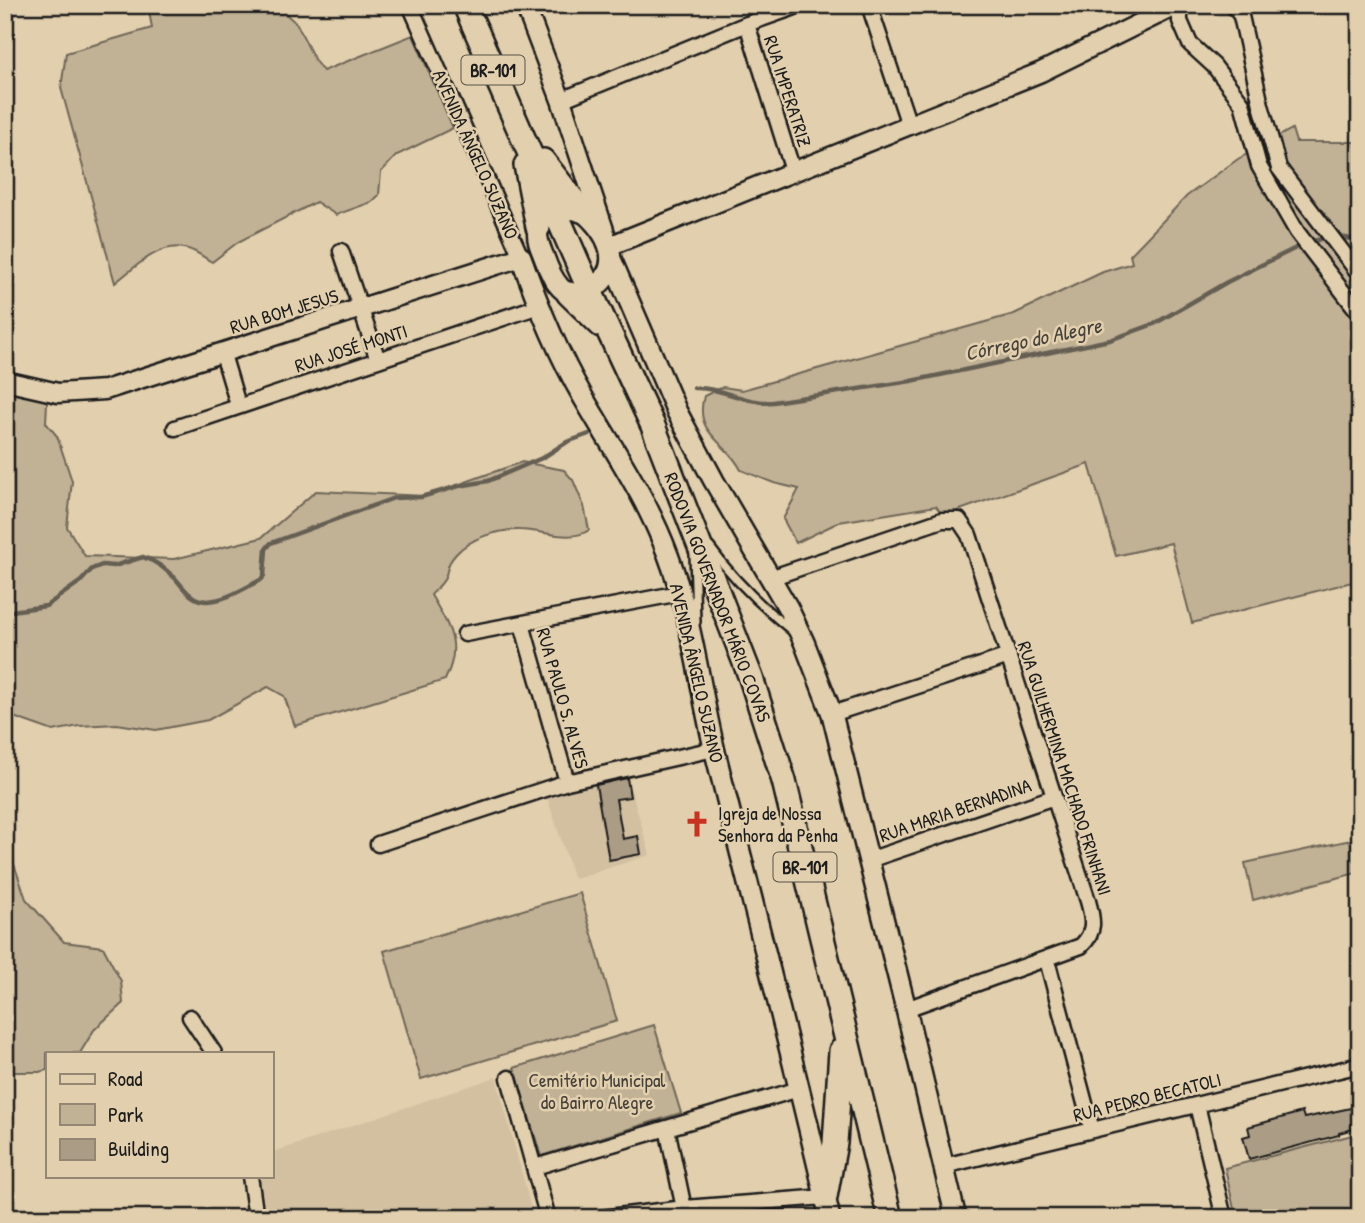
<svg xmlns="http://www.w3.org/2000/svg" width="1365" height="1223" font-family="'Patrick Hand',sans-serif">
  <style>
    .built { fill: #d2c0a1 }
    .green { fill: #c1b195; stroke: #6e6658; stroke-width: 2 }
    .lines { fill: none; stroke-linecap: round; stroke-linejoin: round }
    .stream { stroke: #655e52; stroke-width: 4.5 }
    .building { fill: #ab9d85; stroke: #1c1c1c; stroke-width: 2 }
    .service-casing { stroke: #1c1c1c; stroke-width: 12 }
    .minor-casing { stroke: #1c1c1c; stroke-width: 19 }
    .tertiary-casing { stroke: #1c1c1c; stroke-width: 23 }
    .secondary-casing { stroke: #1c1c1c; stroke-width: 24 }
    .trunk-casing { stroke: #1c1c1c; stroke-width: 28 }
    .service { stroke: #e2cfad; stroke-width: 7 }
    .minor { stroke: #e2cfad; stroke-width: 14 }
    .tertiary { stroke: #e2cfad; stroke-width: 18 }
    .secondary { stroke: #e2cfad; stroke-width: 19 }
    .trunk { stroke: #e2cfad; stroke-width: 23 }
    .labels { text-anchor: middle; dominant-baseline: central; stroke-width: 5; stroke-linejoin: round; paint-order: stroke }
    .shield { fill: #e2cfad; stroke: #575248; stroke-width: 2 }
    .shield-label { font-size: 18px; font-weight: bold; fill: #1c1c1c }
    .street-label { font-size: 19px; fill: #1c1c1c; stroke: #e2cfad }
    .poi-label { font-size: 19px; fill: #1c1c1c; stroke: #e2cfad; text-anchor: start }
    .park-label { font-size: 19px; fill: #45413a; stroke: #e2cfad }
    .water-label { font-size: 21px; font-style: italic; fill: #47423c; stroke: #e2cfad }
  </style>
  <rect width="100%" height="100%" fill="#e2cfad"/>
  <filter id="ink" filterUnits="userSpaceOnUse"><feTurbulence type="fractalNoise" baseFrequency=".0143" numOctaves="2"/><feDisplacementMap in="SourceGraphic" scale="14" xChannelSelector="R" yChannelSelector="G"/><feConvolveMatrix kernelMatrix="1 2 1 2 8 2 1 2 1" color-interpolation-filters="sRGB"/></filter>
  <g filter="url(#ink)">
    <!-- built -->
    <path class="built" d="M626,772L650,855L574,879L547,797Z
      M496,1077L533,1215L505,1218H267L259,1176H271V1153Z"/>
    <!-- green -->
    <path class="green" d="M148,5H276L297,24L315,61L323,71L413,35L453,128L397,155L381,172L379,195L372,202L336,215L316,202L238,242L212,262C205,258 196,251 188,249C161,240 134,268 115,283L61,88L66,53L152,28Z
      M1292,129L1296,142H1360V580L1192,623L1171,543L1116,556L1089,464L943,516L936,506L839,522L796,543L783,519L799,489L774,483L741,470C727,441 693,435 704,396L723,387L742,390L1014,314L1103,272L1132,263L1130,255L1187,196L1238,159Z
      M5,380L40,385L47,402L46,423L57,436L72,481L67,527L85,556L174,559L261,538L316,491L426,496L522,462L564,470L573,480L584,506L589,530C571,543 541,530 520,530C499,529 470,538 456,554C446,565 449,567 445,578C442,584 435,590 431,595C449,627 463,643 445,680L295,726L284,696L268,687L208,720L156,730L117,724L79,726L53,731L5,714Z
      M5,838L26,899L64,942L103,947L121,981L123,1003L94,1030L80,1053H47V1070L39,1072H5Z
      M1360,838V872L1253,900L1245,863Z
      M580,893L617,1021L421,1079L384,951Z
      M654,1025L681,1113L541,1156L514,1068Z
      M1360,1133V1218H1236L1225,1168Z"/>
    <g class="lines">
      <!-- stream -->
      <path class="stream" d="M1310,242C1329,236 1341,235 1360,242
        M694,388C722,387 745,404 773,402L911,381L1110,340L1154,324L1227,282L1302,245
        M5,612L46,606L81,581L92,569L102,565L114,566L143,557C156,561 165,569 175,578C182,586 189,597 200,600C219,605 245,588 262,579L264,575L266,549L271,543L394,498L421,497L459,486L488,481L542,458L567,442L589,434"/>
    </g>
    <!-- building -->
    <path class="building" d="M627,778L630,797L616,799L623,839L638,836L641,854L609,860L596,785Z
      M1360,1106V1127L1339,1133V1135L1249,1159L1243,1137L1250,1135L1248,1127L1302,1112L1304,1118Z"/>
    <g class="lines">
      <!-- service casing -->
      <g class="service-casing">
        <path id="service" d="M710,547C733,579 761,606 792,631
          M694,553L696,622"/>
      </g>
      <!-- minor casing -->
      <g class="minor-casing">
        <path id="minor" d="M410,5L521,257
          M869,5L909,125
          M1180,5V21L1190,44L1214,66L1242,103L1259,166L1297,232L1360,314
          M1233,5L1241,16L1261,105L1279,168L1360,275
          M747,24L793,171
          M561,100L747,24L801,5
          M341,251L378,360
          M222,351L238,405
          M175,428L539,306
          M770,578L942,520H959L969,535L1088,901C1093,919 1096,932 1081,946L906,1009
          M522,624L567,782
          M465,634L680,593
          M832,714L1009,656
          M378,844L567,782L714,749
          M869,860L1054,797
          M1047,960L1092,1130
          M190,1017L214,1053
          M509,1078L548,1218
          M1197,1105L1224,1218
          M667,1128L686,1218
          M944,1166L1360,1065
          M535,1167L799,1089
          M250,1176L256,1218
          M600,1218L685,1208L825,1197"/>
      </g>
      <!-- tertiary casing -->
      <g class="tertiary-casing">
        <path id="tertiary" d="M525,5L561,100L605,233
          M609,246L1041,72L1177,5
          M5,381L58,393L105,390L521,257"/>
      </g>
      <!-- secondary casing -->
      <g class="secondary-casing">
        <path id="secondary" d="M581,210C607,231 627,266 592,290C565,308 551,277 544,257C541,249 536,239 538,231C539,222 546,214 555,211C562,208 573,210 581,210Z
          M521,257C538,305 557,352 583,397C613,449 647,498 668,555C693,621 700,692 717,760C755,913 795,1065 830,1218
          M611,259L677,412L714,481L788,608L804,642L832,714L906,1009L956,1218"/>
      </g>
      <!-- trunk casing -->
      <g class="trunk-casing">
        <path id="trunk" d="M465,5L590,291L653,426L751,678L784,781L890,1218
          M543,161L581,210
          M526,165L538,227
          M569,294L601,325
          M825,1197L835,1143L841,1051"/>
      </g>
      <!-- service -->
      <use href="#service" class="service"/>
      <!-- minor -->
      <use href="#minor" class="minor"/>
      <!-- tertiary -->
      <use href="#tertiary" class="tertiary"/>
      <!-- secondary -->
      <use href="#secondary" class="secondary"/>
      <!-- trunk -->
      <use href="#trunk" class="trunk"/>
    </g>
  </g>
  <!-- icons -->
  <defs>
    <g id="church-bare" transform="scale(2.1)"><path d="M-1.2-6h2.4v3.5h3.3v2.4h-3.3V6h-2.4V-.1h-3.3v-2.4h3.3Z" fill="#c8321e" stroke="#e2cfad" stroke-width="2.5" paint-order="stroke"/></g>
  </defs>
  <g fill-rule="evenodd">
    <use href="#church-bare" x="697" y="824"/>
  </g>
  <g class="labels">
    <!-- shield labels -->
    <g class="shield">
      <rect x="461.5" y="55.5" width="63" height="29" rx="5"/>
      <rect x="773.5" y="852.5" width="63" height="29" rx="5"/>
    </g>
    <g class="shield-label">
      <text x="493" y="70">BR-101</text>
      <text x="805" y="867">BR-101</text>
    </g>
    <!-- street labels -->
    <g class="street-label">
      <text transform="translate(788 91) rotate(72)">RUA IMPERATRIZ</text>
      <text transform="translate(476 154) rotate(66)">AVENIDA ÂNGELO SUZANO</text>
      <text transform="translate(284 311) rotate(-17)">RUA BOM JESUS</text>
      <text transform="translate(351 348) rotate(-18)">RUA JOSÉ MONTI</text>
      <text transform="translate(718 597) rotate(69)">RODOVIA GOVERNADOR MÁRIO COVAS</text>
      <text transform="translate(697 673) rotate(77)">AVENIDA ÂNGELO SUZANO</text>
      <text transform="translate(563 698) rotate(74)">RUA PAULO S. ALVES</text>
      <text transform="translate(1065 768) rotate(72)">RUA GUILHERMINA MACHADO FRINHANI</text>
      <text transform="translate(955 810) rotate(-19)">RUA MARIA BERNADINA</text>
      <text transform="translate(1147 1097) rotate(-14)">RUA PEDRO BECATOLI</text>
    </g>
    <!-- poi labels -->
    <g class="poi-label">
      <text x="718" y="813">Igreja de Nossa<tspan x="718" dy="22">Senhora da Penha</tspan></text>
    </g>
    <!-- park labels -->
    <g class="park-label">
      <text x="597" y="1080">Cemitério Municipal<tspan x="597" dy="22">do Bairro Alegre</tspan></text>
    </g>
    <!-- water labels -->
    <g class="water-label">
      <text transform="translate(1033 339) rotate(-12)">Córrego do Alegre</text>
    </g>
  </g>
  <!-- margin -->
  <rect width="1365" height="1223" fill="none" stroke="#e2cfad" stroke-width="28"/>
  <rect x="14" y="14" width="1337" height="1195" fill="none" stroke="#1c1c1c" stroke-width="2.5" filter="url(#ink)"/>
  <!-- legend -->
  <rect x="46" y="1052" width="228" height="126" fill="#e2cfad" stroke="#938773" stroke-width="2"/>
  <rect x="60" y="1074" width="35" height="10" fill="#e2cfad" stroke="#938773" stroke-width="2"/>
  <text x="108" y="1086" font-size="21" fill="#1c1c1c">Road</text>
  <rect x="60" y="1104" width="35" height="21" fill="#c1b195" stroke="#938773" stroke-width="2"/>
  <text x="108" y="1122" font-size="21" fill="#1c1c1c">Park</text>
  <rect x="60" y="1139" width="35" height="21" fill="#ab9d85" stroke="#938773" stroke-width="2"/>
  <text x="108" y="1156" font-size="21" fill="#1c1c1c">Building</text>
</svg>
